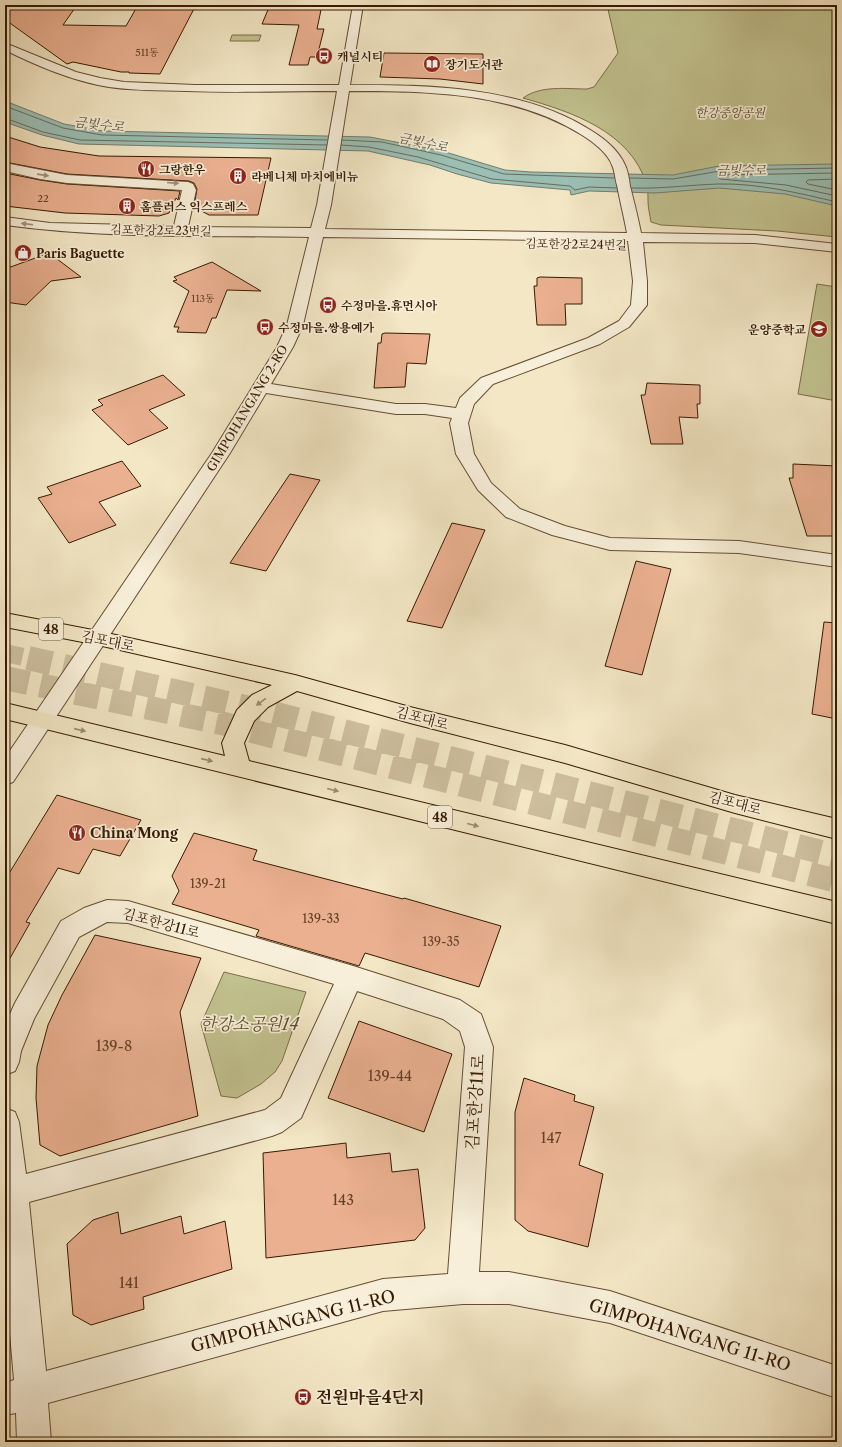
<svg xmlns="http://www.w3.org/2000/svg" width="842" height="1447" font-family="'Libre Caslon Text','Noto Serif KR',serif">
  <style>
    .green { fill: #c2c390; stroke: #7c6e49 }
    .water { fill: #9bbfb5; stroke: #737d6d }
    .lines { fill: none; stroke-linecap: round; stroke-linejoin: round }
    .shore { stroke: #696c5c; stroke-width: 1 }
    .building { fill: #eab090; stroke: #371a02 }
    .major-tunnel-far1 { stroke: #cdbe9e; stroke-width: 18; stroke-dasharray: 18 10; stroke-linecap: butt }
    .major-tunnel { stroke: #cdbe9e; stroke-width: 24; stroke-dasharray: 24 12; stroke-linecap: butt }
    .minor-casing { stroke: #664d33; stroke-width: 2 }
    .major-casing { stroke: #371a02; stroke-width: 2 }
    .minor { fill: #f7efd9; fill-rule: evenodd }
    .major { fill: #f3e7c5; fill-rule: evenodd }
    .oneway { fill: #a18f78 }
    .oneway2 { fill: #9e8b6d }
    .labels { text-anchor: middle; dominant-baseline: central; stroke-width: 3.5; stroke-linejoin: round; paint-order: stroke }
    .far-number-label { font-size: 10px; fill: #644026 }
    .far-poi-label { font-size: 12px; font-weight: bold; fill: #371a02; stroke: #f7efd9; text-anchor: start }
    .far-park-label { font-size: 12px; font-style: italic; fill: #614d2d; stroke: #f7efd9 }
    .far-street-label { font-size: 12px; fill: #371a02; stroke: #f7efd9 }
    .number-label { font-size: 12px; fill: #644026 }
    .far-water-label { font-size: 13px; font-style: italic; fill: #5a5441; stroke: #f7efd9 }
    .shield { fill: #f7efd9; stroke: #715a42; stroke-width: 1 }
    .shield-label { font-size: 13px; font-weight: bold; fill: #371a02 }
    .street-label { font-size: 14px; fill: #371a02; stroke: #f7efd9 }
    .poi-label { font-size: 14px; font-weight: bold; fill: #371a02; stroke: #f7efd9; text-anchor: start }
    .near-number-label { font-size: 14px; fill: #644026 }
    .near-park-label { font-size: 17px; font-style: italic; fill: #614d2d; stroke: #f7efd9 }
    .near-street-label { font-size: 17px; fill: #371a02; stroke: #f7efd9 }
    .near-poi-label { font-size: 17px; font-weight: bold; fill: #371a02; stroke: #f7efd9; text-anchor: start }
  </style>
  <rect width="100%" height="100%" fill="#f3e7c5"/>
  <filter id="stains"><feTurbulence type="fractalNoise" baseFrequency=".005" numOctaves="4"/><feColorMatrix values="0 0 0 0 .2 0 0 0 0 .09 0 0 0 0 .02 0 0 0 .5 -.17"/></filter>
  <radialGradient id="worn" r=".72"><stop offset=".6" stop-color="#630" stop-opacity="0"/><stop offset="1" stop-color="#630" stop-opacity=".3"/></radialGradient>
  <!-- green -->
  <path class="green" d="M607,5H837V237L777,231L661,225L651,222C650,215 648,208 648,201C648,196 648,190 647,185C630,131 572,112 523,98C541,85 567,89 587,89L594,87L618,53Z
    M232,35H261L259,41H230Z
    M817,284L837,287V401L798,394Z
    M224,972L306,992L282,1061L275,1072L261,1084L237,1098L221,1096L201,1024Z"/>
  <!-- water -->
  <path class="water" d="M5,101L64,124L103,131L370,137L442,151L505,170L531,172L673,175L719,166L837,164V206L785,194L719,188L655,193L589,191L571,195L570,190L491,183L457,174L430,165L368,151L79,144L42,135L5,122Z"/>
  <g class="lines">
    <!-- shore -->
    <path class="shore" d="M5,106L63,128L102,135L327,140
      M5,118L43,132L80,140L327,145
      M342,140L382,142L441,155L504,174L614,178
      M341,145L369,147L418,157L492,179L570,186L575,190L589,187L617,188
      M837,173L720,175L718,177L720,179L786,185L837,196
      M630,178L673,179L726,170L837,168
      M837,179L808,180L806,182L808,184L837,190
      M632,188C661,189 689,185 718,184C758,183 798,193 837,202"/>
  </g>
  <!-- building -->
  <path class="building" d="M6,5H77L63,25L126,26L138,5H196L160,74L129,73V72H121L73,62L67,64L7,21Z
    M270,5H322L317,29H324L317,57H310L308,65H289L299,25L262,24Z
    M384,53L483,54V84L440,79L380,77Z
    M5,136L40,147L99,156L271,158L258,215H209L194,207L197,189L194,183L189,181L67,174L5,162Z
    M5,173L40,180L67,184L180,191L178,200L176,198L169,213L159,216L65,213L5,206Z
    M49,253L81,277L51,281L26,305L5,302V269Z
    M212,262L261,291L227,290L216,318H212L206,333L177,332L179,327H174L189,291L173,281L177,280L174,277Z
    M540,277L582,278V304H565L566,325H537L534,286H537V278Z
    M385,333L430,334L426,364L407,363L405,387L374,388L378,343H381L382,334Z
    M163,375L185,395L149,410L168,428L128,445L92,410L103,405L98,400Z
    M647,383L700,385V404H697L698,418L679,417L683,444H651L641,395H645Z
    M122,461L141,486L99,502L116,525L69,543L38,498L52,494L47,487Z
    M793,464L837,466V536H807L789,478H793Z
    M290,474L320,480L266,571L230,563Z
    M452,523L485,530L442,628L407,621Z
    M636,561L671,569L642,675L605,666Z
    M824,622L837,623V719L812,714Z
    M57,795L141,820L120,856L93,849L79,874L58,868L26,922L30,923L5,967V880Z
    M194,833L257,850L253,860L403,899L404,898L501,926L479,987L365,953L359,966L256,936L259,930L172,904L179,891L172,876Z
    M95,935L201,958L180,1012L198,1116L60,1156L40,1145L36,1098L37,1066L48,1025L62,995Z
    M359,1021L452,1054L424,1132L328,1098Z
    M524,1078L575,1095L574,1101L594,1107L579,1165L603,1174L588,1247L528,1231L515,1220V1112Z
    M346,1143L347,1158L390,1153L392,1172L418,1169L425,1228L415,1240L266,1258L263,1153Z
    M118,1212L121,1234L181,1216L184,1234L225,1221L232,1269L143,1297L144,1309L91,1325L73,1315L67,1244L93,1220Z"/>
  <g class="lines">
    <!-- major-tunnel-far1 -->
    <path class="major-tunnel-far1" d="M5,653L33,659"/>
    <!-- major-tunnel -->
    <path class="major-tunnel" d="M28,658L272,713L837,856
      M5,678L221,723L837,881"/>
    <!-- minor casing -->
    <g class="minor-casing">
      <path id="minor" d="M353,5H363L350,85C430,85 522,86 592,131C605,139 619,151 625,165C628,171 629,179 630,186C634,202 638,217 641,233L755,235L837,244V252L755,243L643,242L647,281V305L629,327L600,344L493,384L474,404L468,423L474,454L491,483L520,509L565,526L610,538L739,541L837,555V567L739,553L610,550L552,535L506,517L478,490L456,454L450,423L452,418L425,414H396L266,393L230,453L13,782L5,785V758L212,453L277,347L287,325L309,237C208,235 106,239 5,225V217L50,223L174,226L182,190L67,183L40,179L5,171V163L67,175L188,182L193,184L196,190L188,227L311,228L317,205L337,91C287,91 236,93 186,91C157,90 127,91 98,85C66,78 35,65 5,50V43L76,72L100,78L124,82L195,85H339ZM349,91C427,91 514,92 582,135C593,142 607,152 612,165C615,171 615,179 617,185C620,201 624,217 627,233L325,229L331,205ZM323,237L628,241L633,281L631,305L619,321L588,338L481,378L460,398L456,408L425,404H396L271,384L293,347L303,325Z
        M107,900L128,901L350,965L460,1000L481,1014L493,1047L479,1272H509L610,1291L837,1366V1398L610,1323L509,1304H463L383,1311L48,1403L51,1442H17L16,1413L5,1415V1383L14,1380L5,1275V1108L15,1112L19,1122L26,1174L265,1110L281,1098L334,984L128,923L107,922L79,937L34,1019L21,1051L19,1062L15,1071L5,1075V1025L15,1003L61,921L84,908ZM357,991L443,1019L460,1031L465,1047L448,1274L383,1279L46,1371L29,1202L272,1136L282,1132L301,1118Z"/>
    </g>
    <!-- major casing -->
    <g class="major-casing">
      <path id="major" d="M5,613L98,631L295,675L410,707L565,745L735,795L837,819V839L735,813L565,763L410,723L297,691L268,707L254,721L244,743L249,761L837,902V924L5,719V703L225,756L222,743L237,710L252,695L272,685L98,645L5,627Z"/>
    </g>
    <!-- minor -->
    <use href="#minor" class="minor"/>
    <!-- major -->
    <use href="#major" class="major"/>
  </g>
  <!-- one-way arrows -->
  <defs><path id="oneway-solid" d="M-6-.8H1V-3.2L6.5 0L1 3.2V.8H-6Z"/></defs>
  <g class="oneway">
    <use href="#oneway-solid" transform="translate(43 175) rotate(8)"/>
    <use href="#oneway-solid" transform="translate(173 183) rotate(5)"/>
    <use href="#oneway-solid" transform="translate(27 224) rotate(-173)"/>
  </g>
  <g class="oneway2">
    <use href="#oneway-solid" transform="translate(261 702) rotate(144)"/>
    <use href="#oneway-solid" transform="translate(80 730) rotate(13)"/>
    <use href="#oneway-solid" transform="translate(207 760) rotate(13)"/>
    <use href="#oneway-solid" transform="translate(333 790) rotate(14)"/>
    <use href="#oneway-solid" transform="translate(473 825) rotate(14)"/>
  </g>
  <!-- icons -->
  <defs>
    <g id="bus-disc" transform="scale(0.9)"><circle r="9.5" fill="#8f2418" stroke="#f7efd9"/><path d="M-5-6H5V4H4V6H2V4H-2V6H-4V4H-5ZM-3.5-4V0h7V-4ZM-3.5 1.2v1.5H-2V1.2ZM2 1.2v1.5H3.5V1.2Z" fill="#fff"/></g>
    <g id="library-disc" transform="scale(0.9)"><circle r="9.5" fill="#8f2418" stroke="#f7efd9"/><path d="M-6-4Q-3-5.5-.7-3.5V5Q-3 3-6 4ZM6-4Q3-5.5 .7-3.5V5Q3 3 6 4Z" fill="#fff"/></g>
    <g id="restaurant-disc" transform="scale(0.9)"><circle r="9.5" fill="#8f2418" stroke="#f7efd9"/><path d="M-5-6h1v4h1v-4h1v4h1v-4h1v5L-1.5 .5V6h-2V.5L-5-1ZM5-6V6H3V1.5H1.5Q1.5-4 5-6Z" fill="#fff"/></g>
    <g id="building-disc" transform="scale(0.9)"><circle r="9.5" fill="#8f2418" stroke="#f7efd9"/><path d="M-4-6H4V6H1V3H-1V6H-4ZM-2.5-4.3h1.7v1.8h-1.7ZM.8-4.3h1.7v1.8H.8ZM-2.5-1h1.7V.8h-1.7ZM.8-1h1.7V.8H.8Z" fill="#fff"/></g>
    <g id="shop-disc" transform="scale(0.9)"><circle r="9.5" fill="#8f2418" stroke="#f7efd9"/><path d="M-5-2.5h2.3a2.7 3.5 0 0 1 5.4 0H5L5.5 6h-11ZM-1.5-2.5h3a1.5 2.3 0 0 0-3 0Z" fill="#fff"/></g>
    <g id="school-disc" transform="scale(0.9)"><circle r="9.5" fill="#8f2418" stroke="#f7efd9"/><path d="M0-5L7-2L0 1L-7-2ZM-4 1L0 2.5L4 1V4Q0 6-4 4Z" fill="#fff"/></g>
  </defs>
  <g fill-rule="evenodd">
    <use href="#bus-disc" x="324" y="56"/>
    <use href="#library-disc" x="432" y="64"/>
    <use href="#restaurant-disc" x="146" y="169"/>
    <use href="#building-disc" x="238" y="176"/>
    <use href="#building-disc" x="127" y="206"/>
    <use href="#shop-disc" x="23" y="253"/>
    <use href="#bus-disc" x="328" y="305"/>
    <use href="#bus-disc" x="265" y="327"/>
    <use href="#school-disc" x="819" y="329"/>
    <use href="#restaurant-disc" x="77" y="833"/>
    <use href="#bus-disc" x="303" y="1397"/>
  </g>
  <g class="labels">
    <!-- far-number labels -->
    <g class="far-number-label">
      <text x="147" y="52">511동</text>
      <text x="43" y="198">22</text>
      <text x="203" y="298">113동</text>
    </g>
    <!-- far-poi labels -->
    <g class="far-poi-label">
      <text x="337" y="56">캐널시티</text>
      <text x="445" y="64">장기도서관</text>
      <text x="159" y="169">그랑한우</text>
      <text x="251" y="176">라베니체 마치에비뉴</text>
      <text x="140" y="206">홈플러스 익스프레스</text>
      <text x="36" y="253">Paris Baguette</text>
      <text x="341" y="305">수정마을.휴먼시아</text>
      <text x="278" y="327">수정마을.쌍용예가</text>
      <text x="806" y="329" text-anchor="end">운양중학교</text>
    </g>
    <!-- far-park labels -->
    <g class="far-park-label">
      <text x="730" y="112">한강중앙공원</text>
    </g>
    <!-- far-street labels -->
    <g class="far-street-label">
      <text transform="translate(161 230) rotate(1)">김포한강2로23번길</text>
      <text transform="translate(576 244) rotate(1)">김포한강2로24번길</text>
      <text transform="translate(247 408) rotate(-59)">GIMPOHANGANG 2-RO</text>
    </g>
    <!-- number labels -->
    <g class="number-label">
      <text x="208" y="883">139-21</text>
      <text x="321" y="918">139-33</text>
      <text x="441" y="941">139-35</text>
    </g>
    <!-- far-water labels -->
    <g class="far-water-label">
      <text transform="translate(99 124) rotate(6)">금빛수로</text>
      <text transform="translate(423 142) rotate(12)">금빛수로</text>
      <text x="741" y="170">금빛수로</text>
    </g>
    <!-- shield labels -->
    <g class="shield">
      <rect x="39" y="618" width="24" height="22" rx="3"/>
      <rect x="428" y="806" width="24" height="22" rx="3"/>
    </g>
    <g class="shield-label">
      <text x="51" y="629">48</text>
      <text x="440" y="817">48</text>
    </g>
    <!-- street labels -->
    <g class="street-label">
      <text transform="translate(108 641) rotate(12)">김포대로</text>
      <text transform="translate(422 718) rotate(15)">김포대로</text>
      <text transform="translate(735 803) rotate(15)">김포대로</text>
      <text transform="translate(161 923) rotate(15)">김포한강11로</text>
    </g>
    <!-- poi labels -->
    <g class="poi-label">
      <text x="90" y="833">China Mong</text>
    </g>
    <!-- near-number labels -->
    <g class="near-number-label">
      <text x="114" y="1046">139-8</text>
      <text x="390" y="1076">139-44</text>
      <text x="551" y="1138">147</text>
      <text x="343" y="1200">143</text>
      <text x="129" y="1283">141</text>
    </g>
    <!-- near-park labels -->
    <g class="near-park-label">
      <text x="249" y="1024">한강소공원14</text>
    </g>
    <!-- near-street labels -->
    <g class="near-street-label">
      <text transform="translate(475 1102) rotate(-86)">김포한강11로</text>
      <text transform="translate(293 1321) rotate(-14)">GIMPOHANGANG 11-RO</text>
      <text transform="translate(690 1335) rotate(17)">GIMPOHANGANG 11-RO</text>
    </g>
    <!-- near-poi labels -->
    <g class="near-poi-label">
      <text x="316" y="1397">전원마을4단지</text>
    </g>
  </g>
  <!-- margin -->
  <rect width="842" height="1447" fill="none" stroke="#f3e7c5" stroke-width="20"/>
  <rect x="6" y="6" width="830" height="1435" fill="none" stroke="#371a02" stroke-width="2"/>
  <rect x="10" y="10" width="822" height="1427" fill="none" stroke="#371a02"/>
  <rect width="100%" height="100%" filter="url(#stains)"/>
  <rect width="100%" height="100%" fill="url(#worn)"/>
</svg>
